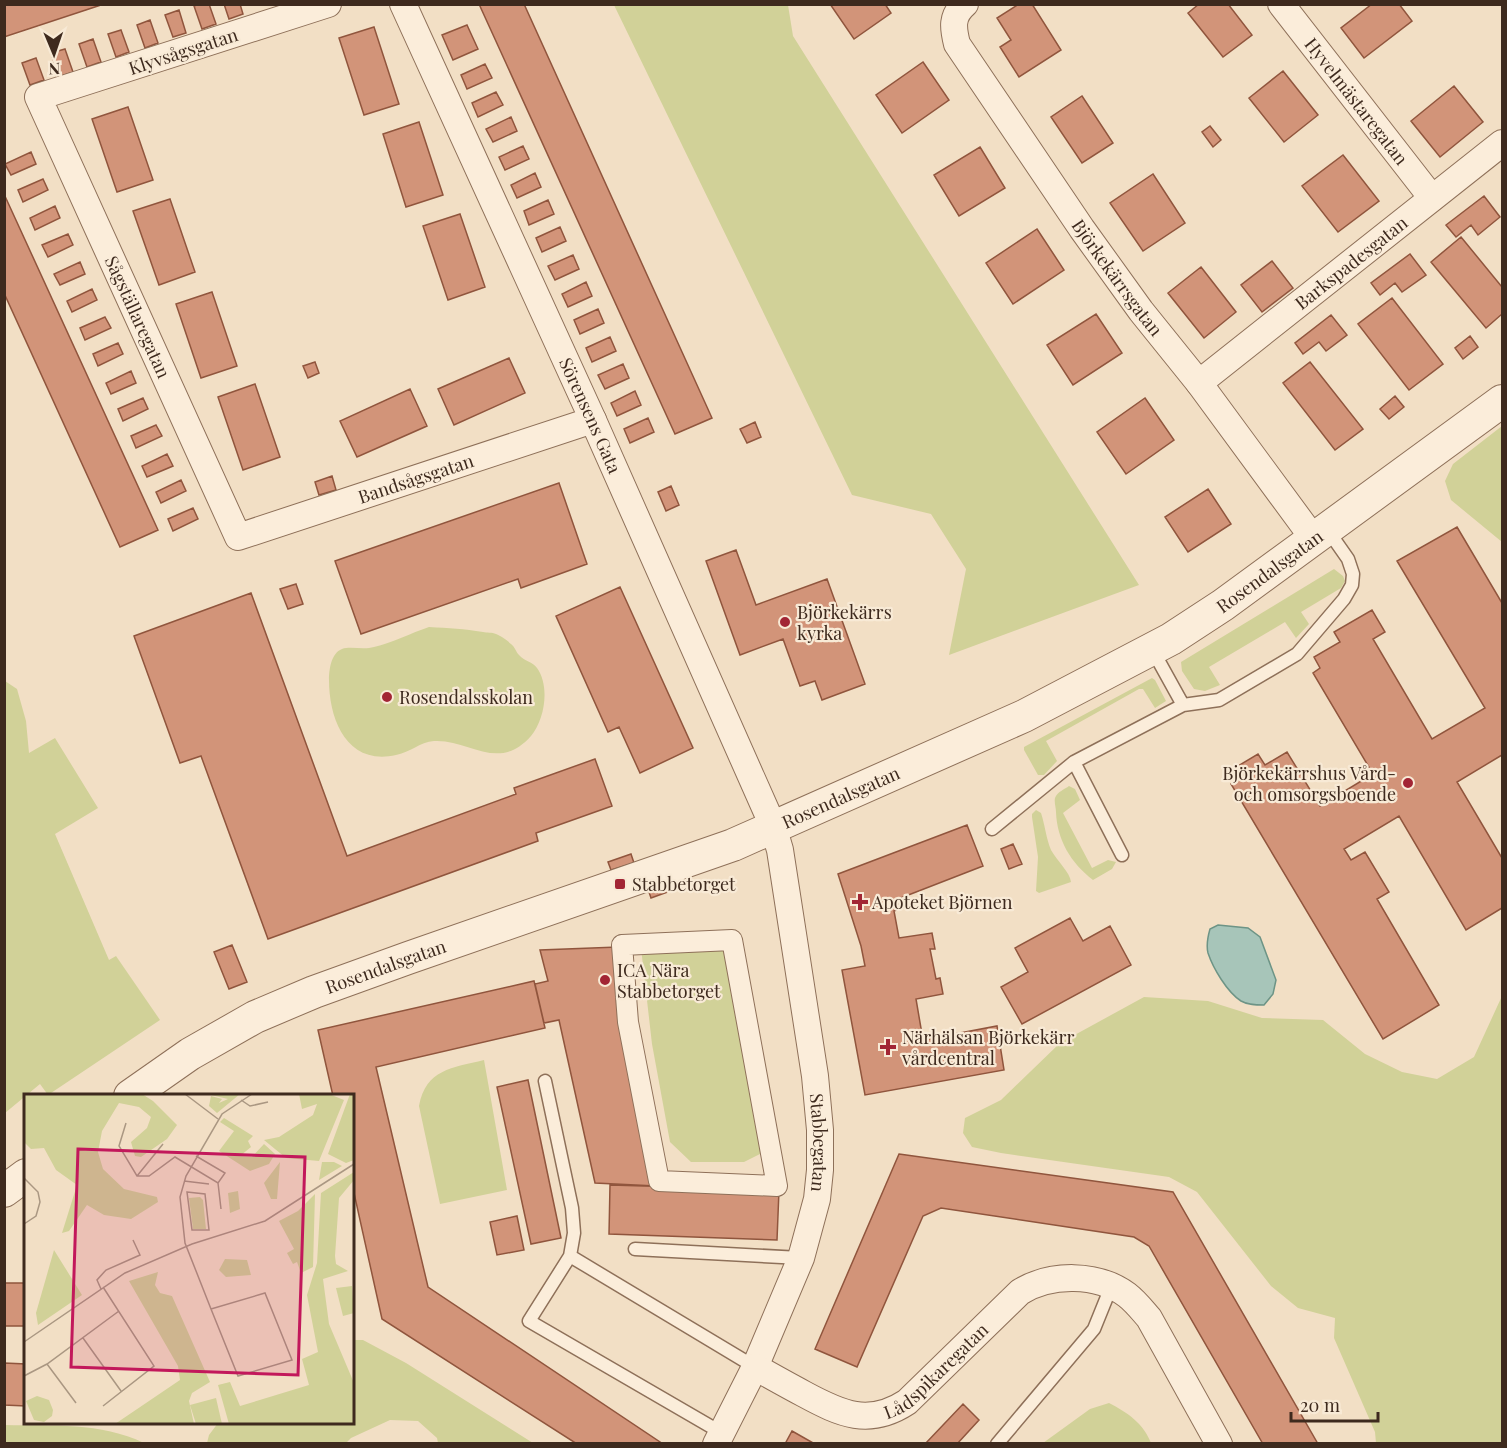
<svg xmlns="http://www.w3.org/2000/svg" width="1507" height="1448" font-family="'Playfair Display',serif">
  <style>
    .green { fill: #d1d198 }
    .water { fill: #a7c5b9; stroke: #6d9486; stroke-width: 1.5 }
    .building { fill: #d29479; stroke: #90553d; stroke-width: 1.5 }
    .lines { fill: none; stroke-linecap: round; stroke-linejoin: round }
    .service-casing { stroke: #8e7059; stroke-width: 15 }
    .pedestrian-casing { stroke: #8e7059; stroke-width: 22 }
    .minor-casing { stroke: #8e7059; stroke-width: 28 }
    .tertiary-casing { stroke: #8e7059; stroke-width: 34 }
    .service { stroke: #fbedda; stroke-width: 12 }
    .pedestrian { stroke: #fbedda; stroke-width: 20 }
    .minor { stroke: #fbedda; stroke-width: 26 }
    .tertiary { stroke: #fbedda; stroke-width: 32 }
    .poi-dot { fill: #a22534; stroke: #f8ead6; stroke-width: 2 }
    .labels { text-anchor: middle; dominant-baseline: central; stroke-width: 4.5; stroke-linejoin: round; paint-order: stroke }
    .street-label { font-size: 18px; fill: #3e2a1e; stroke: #f8ead6 }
    .poi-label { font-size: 18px; fill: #3e2a1e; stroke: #f8ead6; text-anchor: start }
    .inset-road { fill: none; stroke: #aa9782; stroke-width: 1.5 }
    .view { fill: #c2185b; fill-opacity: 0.15; stroke: #c2185b; stroke-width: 3 }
    .inset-edge { fill: none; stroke: #3e2a1e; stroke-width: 3 }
  </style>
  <rect width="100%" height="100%" fill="#f2dfc5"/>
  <!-- green -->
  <path class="green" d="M614,5H788L793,36L1139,585L949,655L966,569L931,514L852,495Z
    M1502,426V542L1451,500L1445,481L1453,464Z
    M1334,569L1343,576L1345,581L1341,588L1301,612L1309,624L1296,638L1285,622L1209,667L1220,685L1205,691L1194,689L1182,671L1181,662Z
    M429,627C449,628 464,629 483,632C487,633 492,632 496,634C501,636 508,641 511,644C515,647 516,652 519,655C524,661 533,662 537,668C550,686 545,719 531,736C498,773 470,739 434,741C420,742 409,753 396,755C347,766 329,720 329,680C329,670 331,653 342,649C350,646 364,650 374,647C392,643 411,633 429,627Z
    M1152,678L1155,680L1166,701L1155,708L1143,689H1139L1046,741L1057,761L1044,775H1038L1024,750V747Z
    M5,681L17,689L26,721L29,753L55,738L98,808L55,834L109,960L116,956L160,1020L48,1095L40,1084L5,1113Z
    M1069,786L1075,789L1080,800L1063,813L1092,868L1108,860L1116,862L1112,869L1093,880C1071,863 1057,840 1056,812C1056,808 1054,802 1055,798C1057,792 1065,789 1069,786Z
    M1036,810L1041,813C1045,825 1046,838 1051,850C1057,861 1070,872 1071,882L1039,893L1036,891L1038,857L1032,817V814Z
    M729,945L764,1152L744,1162H691L670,1142L652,1044L641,948Z
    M1502,996V1443H1376L1375,1432L1334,1338L1335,1318L1298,1308L1271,1286L1197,1192L1169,1177L1001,1153L972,1147L963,1133L965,1118L1001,1100L1060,1043L1144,997L1208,1001L1262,1018L1323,1020L1365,1054L1402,1072L1437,1079L1474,1057Z
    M484,1060L507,1190L440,1204L419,1106C426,1069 452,1068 484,1060Z
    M353,1340H363L406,1363L533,1443H438L437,1438L418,1421L390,1420L351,1438L346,1443H207L209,1435L218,1423L352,1422Z
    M1109,1403C1127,1412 1144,1424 1151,1443H1043L1090,1409Z
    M5,1425C51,1426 101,1422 144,1443H5Z"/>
  <!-- water -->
  <path class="water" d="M1218,925L1248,928L1260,937L1276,980L1273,994L1264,1005C1256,1005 1248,1005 1241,1001C1227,992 1213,968 1208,953C1206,945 1208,936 1210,929Z"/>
  <!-- building -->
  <path class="building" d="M4,4H104L4,37Z
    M199,4H209L216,24L202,29L194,6Z
    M224,4H240L243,14L229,19Z
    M479,4H524L712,418L675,434Z
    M830,4H885L891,13L854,39Z
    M1019,4H1032L1061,50L1019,77L1000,47L1011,40L997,18Z
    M1199,4H1228L1252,35L1223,57L1188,13Z
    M1372,4H1399L1412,21L1364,58L1341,28Z
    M179,10L186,33L173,37L165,15Z
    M150,20L158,43L145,48L137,25Z
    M467,25L478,49L453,60L442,35Z
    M374,27L399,104L364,115L339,38Z
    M121,30L129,52L116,57L108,34Z
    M93,39L101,62L87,67L79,44Z
    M65,49L73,72L59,77L51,53Z
    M36,58L44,80L30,85L22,63Z
    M923,62L949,100L902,133L876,95Z
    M485,64L492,78L467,89L461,75Z
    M1283,71L1318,115L1284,142L1249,98Z
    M1454,86L1483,122L1440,157L1411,121Z
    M496,92L503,105L478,117L472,103Z
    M1082,96L1113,143L1082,163L1051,117Z
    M128,107L153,180L117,192L92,119Z
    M511,117L517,131L493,142L486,129Z
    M419,122L443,195L406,207L383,134Z
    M1210,126L1221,140L1213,147L1202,132Z
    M523,146L529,159L505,170L499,157Z
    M980,147L1005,188L959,216L934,175Z
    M31,152L36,164L11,175L5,164Z
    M1343,155L1379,201L1338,232L1302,186Z
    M535,173L541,187L517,198L511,185Z
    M1153,174L1185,223L1143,251L1110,203Z
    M43,179L48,190L23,202L18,190Z
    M4,194L158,530L120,547L4,293Z
    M1484,196L1500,217L1478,235L1471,225L1456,237L1446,225Z
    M170,199L195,272L159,285L133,211Z
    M548,200L554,214L529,225L524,211Z
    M55,206L60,218L35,230L30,218Z
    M460,214L485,287L448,300L423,226Z
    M560,227L566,241L542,252L536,238Z
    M1037,229L1064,270L1013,304L986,263Z
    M68,234L73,245L48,257L42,245Z
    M1461,237L1502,287V314L1486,328L1431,262Z
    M1410,254L1426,275L1402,292L1395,283L1380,295L1371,283Z
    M573,255L579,269L555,280L548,266Z
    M1272,261L1293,288L1262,312L1241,285Z
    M80,262L85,274L60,285L54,274Z
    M1201,267L1236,312L1204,338L1168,293Z
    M586,282L592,296L568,307L562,294Z
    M92,289L97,300L72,312L67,301Z
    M212,292L237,366L201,378L176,304Z
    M1392,298L1443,364L1409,390L1358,324Z
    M598,309L604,323L580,334L574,320Z
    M1096,314L1122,353L1073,385L1047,345Z
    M1331,315L1347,335L1326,351L1319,342L1303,354L1295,343Z
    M105,317L111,328L85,340L80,328Z
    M1470,336L1478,347L1463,359L1455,348Z
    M610,337L616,351L592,362L586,348Z
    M118,343L123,354L98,366L93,354Z
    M509,358L525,393L454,425L438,389Z
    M315,362L319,373L308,378L303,366Z
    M1310,362L1363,429L1335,450L1283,383Z
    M623,364L629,378L605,389L598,375Z
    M131,371L136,383L111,394L106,383Z
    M255,384L280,457L243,470L218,397Z
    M410,389L427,426L357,457L340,421Z
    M635,391L641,405L617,416L611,403Z
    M1395,396L1404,407L1389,419L1380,409Z
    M143,398L148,409L123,421L118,409Z
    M1145,398L1174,440L1126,474L1097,432Z
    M648,418L654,432L630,443L624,429Z
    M755,422L761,437L747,443L740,429Z
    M156,425L162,436L136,448L131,436Z
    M167,454L173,466L147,477L142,466Z
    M332,476L336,490L319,495L315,482Z
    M181,480L186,491L161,503L156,492Z
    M559,483L587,564L521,588L518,579L361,634L335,561Z
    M671,486L679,505L666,511L658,492Z
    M1208,489L1231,524L1188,552L1165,517Z
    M193,508L198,519L173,531L168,519Z
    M1457,527L1502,603V755L1457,782L1502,858V908L1466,930L1399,816L1344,849L1351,860L1365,852L1389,892L1377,899L1439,1005L1383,1039L1231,784L1239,779L1233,769L1258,754L1265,765L1287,752L1320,806L1373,774L1313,673L1320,668L1314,657L1340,642L1334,632L1372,610L1385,632L1373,639L1432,739L1485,708L1397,561Z
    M736,550L756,605L827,579L865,684L822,700L815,681L800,686L783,639L740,655L706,561Z
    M296,584L303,604L288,609L280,589Z
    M620,587L693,748L640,773L619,727L608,732L556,616Z
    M251,593L347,856L516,794L514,788L595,759L612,806L536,833L538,841L268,939L201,756L180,763L134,636Z
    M967,825L983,866L898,899L899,909L894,911L899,938L932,933L935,949H930L936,979L940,978L943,994L916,999L923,1040L997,1026L1004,1070L865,1095L842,970L865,966L861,946L838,874Z
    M1013,844L1022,864L1009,869L1001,849Z
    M631,854L634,863L611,870L608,862Z
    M671,885L673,890L651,898L649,892Z
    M1070,918L1083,941L1110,926L1131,965L1022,1024L1001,987L1028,972L1015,948Z
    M232,945L247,982L229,989L214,952Z
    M618,947L656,1186L595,1183L559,1020L544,1023L535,984L548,981L540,950Z
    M534,981L545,1028L376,1067L428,1287L663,1444H577L382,1319L352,1184V1096H333L318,1030Z
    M528,1080L561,1238L531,1244L497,1087Z
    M899,1154L1173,1192L1318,1444H1263L1149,1246L1134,1237L941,1208L923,1216L857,1367L815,1349Z
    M610,1185L779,1190L777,1240L609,1234Z
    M517,1216L524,1250L497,1255L490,1222Z
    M4,1283H26V1326H4Z
    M4,1363L26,1364V1406L4,1405Z
    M963,1404L979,1420L957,1444H925Z
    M792,1431L815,1444H785Z"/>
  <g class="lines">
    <!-- service casing -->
    <g class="service-casing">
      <path id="service" d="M1152,649L1183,705
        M992,829L1074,762
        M1122,855L1074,762L1183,705L1219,700L1297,654L1344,599L1352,585L1353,574L1348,559L1327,529
        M545,1081L572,1208L574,1233L570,1256
        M635,1249L801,1258
        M722,1433L529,1321L570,1256L755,1367
        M997,1444L1094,1329L1111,1287"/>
    </g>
    <!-- pedestrian casing -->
    <g class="pedestrian-casing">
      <path id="pedestrian" d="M732,940L777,1186L659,1181L628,1022L622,945Z"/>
    </g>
    <!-- minor casing -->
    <g class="minor-casing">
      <g id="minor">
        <path id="s1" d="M328,4L38,97L238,537L593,420"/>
        <path id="s2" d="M403,4L593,420L773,826L780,850L815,1076L820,1130V1170L817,1199L801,1258L755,1367L716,1444"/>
        <path id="s3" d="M965,4C951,16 953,28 957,44L1082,229L1141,311L1199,383L1313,538"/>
        <path id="s4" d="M1281,4L1432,198"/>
        <path id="s5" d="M1199,383L1502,143"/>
        <path id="s6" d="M755,1367C771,1376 787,1385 804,1394C841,1414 869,1427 907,1402L1020,1292C1051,1273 1097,1273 1127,1295C1136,1302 1142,1310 1149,1318L1219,1444"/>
      </g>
    </g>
    <!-- tertiary casing -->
    <g class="tertiary-casing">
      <g id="tertiary">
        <path id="s7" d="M130,1096L190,1054L255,1017L314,992L408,958L733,845L1024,716L1171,639L1223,605L1502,401"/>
        <path d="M4,1191L26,1175"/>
      </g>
    </g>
    <!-- service -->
    <use href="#service" class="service"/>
    <!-- pedestrian -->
    <use href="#pedestrian" class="pedestrian"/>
    <!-- minor -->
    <use href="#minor" class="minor"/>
    <!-- tertiary -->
    <use href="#tertiary" class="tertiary"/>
  </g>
  <!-- markers -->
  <g class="poi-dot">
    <circle cx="785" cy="622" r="6"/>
    <circle cx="387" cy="697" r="6"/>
    <circle cx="1408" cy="783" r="6"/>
    <rect x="614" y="878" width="12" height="12" rx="3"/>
    <path d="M857 893h6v6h6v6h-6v6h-6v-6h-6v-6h6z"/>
    <circle cx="605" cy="980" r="6"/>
    <path d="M885 1038h6v6h6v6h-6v6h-6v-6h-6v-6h6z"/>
  </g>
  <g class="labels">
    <!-- street labels -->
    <g class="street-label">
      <text transform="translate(183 51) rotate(-18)">Klyvsågsgatan</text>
      <text stroke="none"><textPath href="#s4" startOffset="123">Hyvelmästaregatan</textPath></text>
      <text stroke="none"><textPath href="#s5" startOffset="194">Barkspadesgatan</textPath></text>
      <text stroke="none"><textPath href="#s3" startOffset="327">Björkekärrsgatan</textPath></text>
      <text stroke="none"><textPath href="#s1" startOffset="546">Sågställaregatan</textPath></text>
      <text stroke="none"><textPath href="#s2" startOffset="452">Sörensens Gata</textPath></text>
      <text stroke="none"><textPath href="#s1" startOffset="975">Bandsågsgatan</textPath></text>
      <text stroke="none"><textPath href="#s7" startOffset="1260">Rosendalsgatan</textPath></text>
      <text stroke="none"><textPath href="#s7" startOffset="774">Rosendalsgatan</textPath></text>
      <text stroke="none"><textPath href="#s7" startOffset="288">Rosendalsgatan</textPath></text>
      <text stroke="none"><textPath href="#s2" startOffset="1222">Stabbegatan</textPath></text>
      <text stroke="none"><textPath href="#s6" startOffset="208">Lådspikaregatan</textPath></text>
    </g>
    <!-- poi labels -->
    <g class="poi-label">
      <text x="797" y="612">Björkekärrs<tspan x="797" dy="21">kyrka</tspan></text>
      <text x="399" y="697">Rosendalsskolan</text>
      <text x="1396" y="773" text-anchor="end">Björkekärrshus Vård-<tspan x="1396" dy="21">och omsorgsboende</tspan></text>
      <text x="632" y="884">Stabbetorget</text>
      <text x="872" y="902">Apoteket Björnen</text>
      <text x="617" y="970">ICA Nära<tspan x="617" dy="21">Stabbetorget</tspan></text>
      <text x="902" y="1037">Närhälsan Björkekärr<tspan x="902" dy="21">vårdcentral</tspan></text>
    </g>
  </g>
  <!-- overview -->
  <g transform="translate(24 1094)">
    <rect width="330" height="330" fill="#f2dfc5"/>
    <path d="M0,0H118L129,7L153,31L143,45L117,63L111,62L107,48L123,34L127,23L115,13L95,9L78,37L74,58L79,75L100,95L133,103L134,108L107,125L80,121L63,111L45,137L38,139L53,91L32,76L20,54L7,55L0,48ZM183,0H216L193,19L185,12L187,2L198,5L195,9L204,5ZM275,0H305L320,6L295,67L262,64L240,46L255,43L289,21L293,10L278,15ZM326,0H330V66L322,69L304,60ZM200,24L229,42L224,47L227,53L216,62L228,63L240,50L251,60L245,70L226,77L195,57L210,37L196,28ZM256,68L253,105H247L240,89ZM298,68H310L318,72L295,86ZM330,78V86L315,104L311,162L312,170L324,177L299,185L305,230L330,289V330H205L194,291L206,288L216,312L285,291L278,265L294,258L283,201L293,169L297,99ZM214,97L216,115L206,119L204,99ZM291,100L289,173L277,179L273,168L269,170L263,159L270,155L255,127L274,117ZM176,103L179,106L182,135H169L165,104ZM30,156L58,201L14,231L12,219ZM201,165L223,166L227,181L202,183L195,176ZM134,178L131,191L136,199L148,202L186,288L168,299L165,307L170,330H91L156,286L154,272L105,187ZM328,192L330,219L319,222L312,194ZM13,302L25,306L29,316L28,322L20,328L10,326L2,307ZM192,304L198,330H172L166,311Z" fill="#d1d198"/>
    <path class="inset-road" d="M161,0L194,25M217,6L226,12L244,8M102,29L95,52L113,82H125L151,63L194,89L201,79L172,62M113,82L139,50M0,84L14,98L16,108L12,122L0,130M160,87L185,90M194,89L197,115M163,98L181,100L185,136H168ZM79,193L130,272L79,312M77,195L73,186L82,176L116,161L109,146M187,215L241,199L268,266L214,282L187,215L161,149L156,103L162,82L198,20L228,0M59,244L97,297M0,248L101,179L168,150L241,127L330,70M23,270L52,309M0,282L23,270L95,217"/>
    <path class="view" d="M54,55L281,63L274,281L47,273Z"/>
    <rect width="330" height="330" class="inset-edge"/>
  </g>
  <!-- border -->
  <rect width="1507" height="1448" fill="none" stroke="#3e2a1e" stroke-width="12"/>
  <!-- north arrow -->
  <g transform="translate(54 54) rotate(178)" stroke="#f8ead6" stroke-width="4.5" paint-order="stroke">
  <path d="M0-4.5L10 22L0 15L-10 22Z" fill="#3e2a1e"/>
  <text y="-9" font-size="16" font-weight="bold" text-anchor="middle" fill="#3e2a1e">N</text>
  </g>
  <!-- scale -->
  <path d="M1291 1412v9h87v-9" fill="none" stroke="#3e2a1e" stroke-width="3"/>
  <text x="1300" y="1412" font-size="18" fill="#3e2a1e" stroke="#f8ead6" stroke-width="4.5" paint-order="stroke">20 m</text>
</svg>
